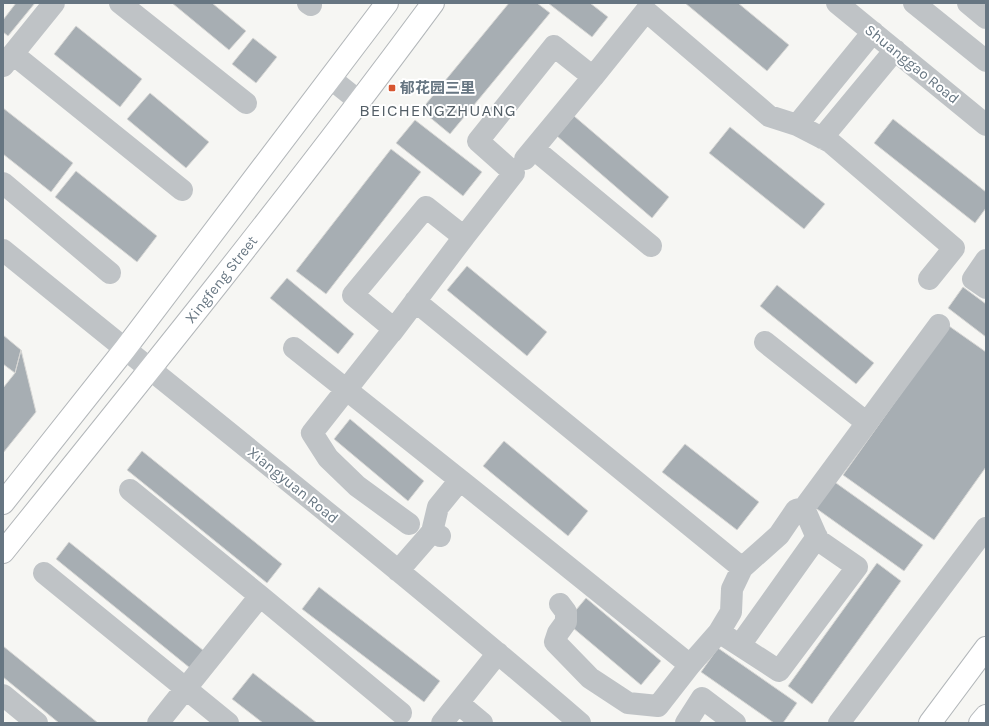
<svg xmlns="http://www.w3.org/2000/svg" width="989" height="726" font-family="Karla,'Noto Sans SC',sans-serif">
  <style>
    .building { fill: #a7aeb3; stroke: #d7d7d5 }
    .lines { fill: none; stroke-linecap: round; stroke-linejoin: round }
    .major-casing { stroke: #b3b7ba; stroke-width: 24 }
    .minor { stroke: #bfc3c6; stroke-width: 22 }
    .major { stroke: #fff; stroke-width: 22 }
    .poi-dot { fill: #d75631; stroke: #fff; stroke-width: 1.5 }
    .labels { text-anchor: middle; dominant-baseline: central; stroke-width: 4; stroke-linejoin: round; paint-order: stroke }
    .street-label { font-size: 15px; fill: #677682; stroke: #fff }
    .poi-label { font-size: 15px; font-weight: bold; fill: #677682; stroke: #fff; text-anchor: start }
    .quarter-label { font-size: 17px; letter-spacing: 1px; fill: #545f67; stroke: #fff }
  </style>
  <rect width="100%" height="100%" fill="#f6f6f3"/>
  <!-- building -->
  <path class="building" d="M16,3H35L8,36L3,32V20Z
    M172,3H212L246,31L229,50Z
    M509,3H537L550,13L450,134L421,110Z
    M548,3H590L608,17L592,37Z
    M685,3H738L789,45L767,71Z
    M76,26L142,79L120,107L54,54Z
    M253,38L277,57L256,83L232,64Z
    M150,93L209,142L186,168L127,119Z
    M3,108L73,163L51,192L3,154Z
    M574,116L669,197L652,218L557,136Z
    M893,119L986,192V208L975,223L874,143Z
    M415,120L482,172L463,196L396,143Z
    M730,127L825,204L804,229L709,153Z
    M391,149L421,172L326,294L296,271Z
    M76,171L157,236L137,262L55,197Z
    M467,266L547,332L527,356L447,290Z
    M287,278L354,334L338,354L270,298Z
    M777,285L874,363L856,384L760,306Z
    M963,287L986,304V337L948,308Z
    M949,326L986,352V467L934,540L843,475Z
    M3,335L21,350L15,373L3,364Z
    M21,350L36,412L3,453V388L15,373Z
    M350,419L424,481L408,501L334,439Z
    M504,441L588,511L568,536L483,466Z
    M685,444L759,502L737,530L662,472Z
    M142,451L282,564L267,583L127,470Z
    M829,478L923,545L904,571L810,504Z
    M69,542L204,651L190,668L56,559Z
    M877,563L901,581L812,704L788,686Z
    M319,587L440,681L424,702L302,609Z
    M586,598L661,661L641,685L566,622Z
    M3,646L98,723H59L3,677Z
    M718,648L797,703L783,723H774L701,672Z
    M253,673L317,723H263L232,699Z"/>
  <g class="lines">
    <!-- major casing -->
    <g class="major-casing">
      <g id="major">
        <path d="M3,503L125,349L387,3"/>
        <path id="s1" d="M3,552C149,371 295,190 433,3"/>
        <path d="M930,723L986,648"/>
        <path d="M980,723L986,716"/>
      </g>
    </g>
    <!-- minor -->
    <path class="minor" d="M120,3L246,103
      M308,3L311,5
      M837,3L986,125
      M914,3L986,61
      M968,3L986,18
      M13,54L182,190
      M3,66L54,3
      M330,78L360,102
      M797,125L873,32
      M822,138L895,50
      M534,149L651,246
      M525,159L593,77
      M3,183L110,273
      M3,250C196,407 391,561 580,723
      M986,260L973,279L986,288
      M415,301L742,568L732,589L731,612L719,632
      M392,332L464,237
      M765,342L867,423
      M294,348L460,480L438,507L432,532
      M460,480L690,665L658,706L628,703L590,678L555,642L558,633L566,622V612L560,604
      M130,490L260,596L401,713
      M409,524L357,486L328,458L312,433L394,329L353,295L426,207L464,237L514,173L478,141L554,46L593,77L646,11L769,116L797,125L830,142L954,248L929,279
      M742,568L779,535L796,510L804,508
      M398,571L432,532L440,536
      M44,573L228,723
      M740,645L817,537
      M690,665L719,632L779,671L857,567L818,540L804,508L939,325
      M3,695L37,723
      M458,703L482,723
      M158,723L260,596
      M442,723L498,653
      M686,723L702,698L735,723
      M839,723L986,528"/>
    <!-- major -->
    <use href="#major" class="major"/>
  </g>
  <!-- markers -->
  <rect class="poi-dot" x="388" y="84" width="8" height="8" rx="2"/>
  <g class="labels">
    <!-- street labels -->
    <g class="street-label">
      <text transform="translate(912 64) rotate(39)">Shuanggao Road</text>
      <text stroke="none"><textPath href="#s1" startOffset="349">Xingfeng Street</textPath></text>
      <text transform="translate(293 485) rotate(39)">Xiangyuan Road</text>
    </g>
    <!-- poi labels -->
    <g class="poi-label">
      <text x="400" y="88">郁花园三里</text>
    </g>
    <!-- quarter labels -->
    <g class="quarter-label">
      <text x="438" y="110">BEICHENGZHUANG</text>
    </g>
  </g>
  <!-- border -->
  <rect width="989" height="726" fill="none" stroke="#677682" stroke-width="8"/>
</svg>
